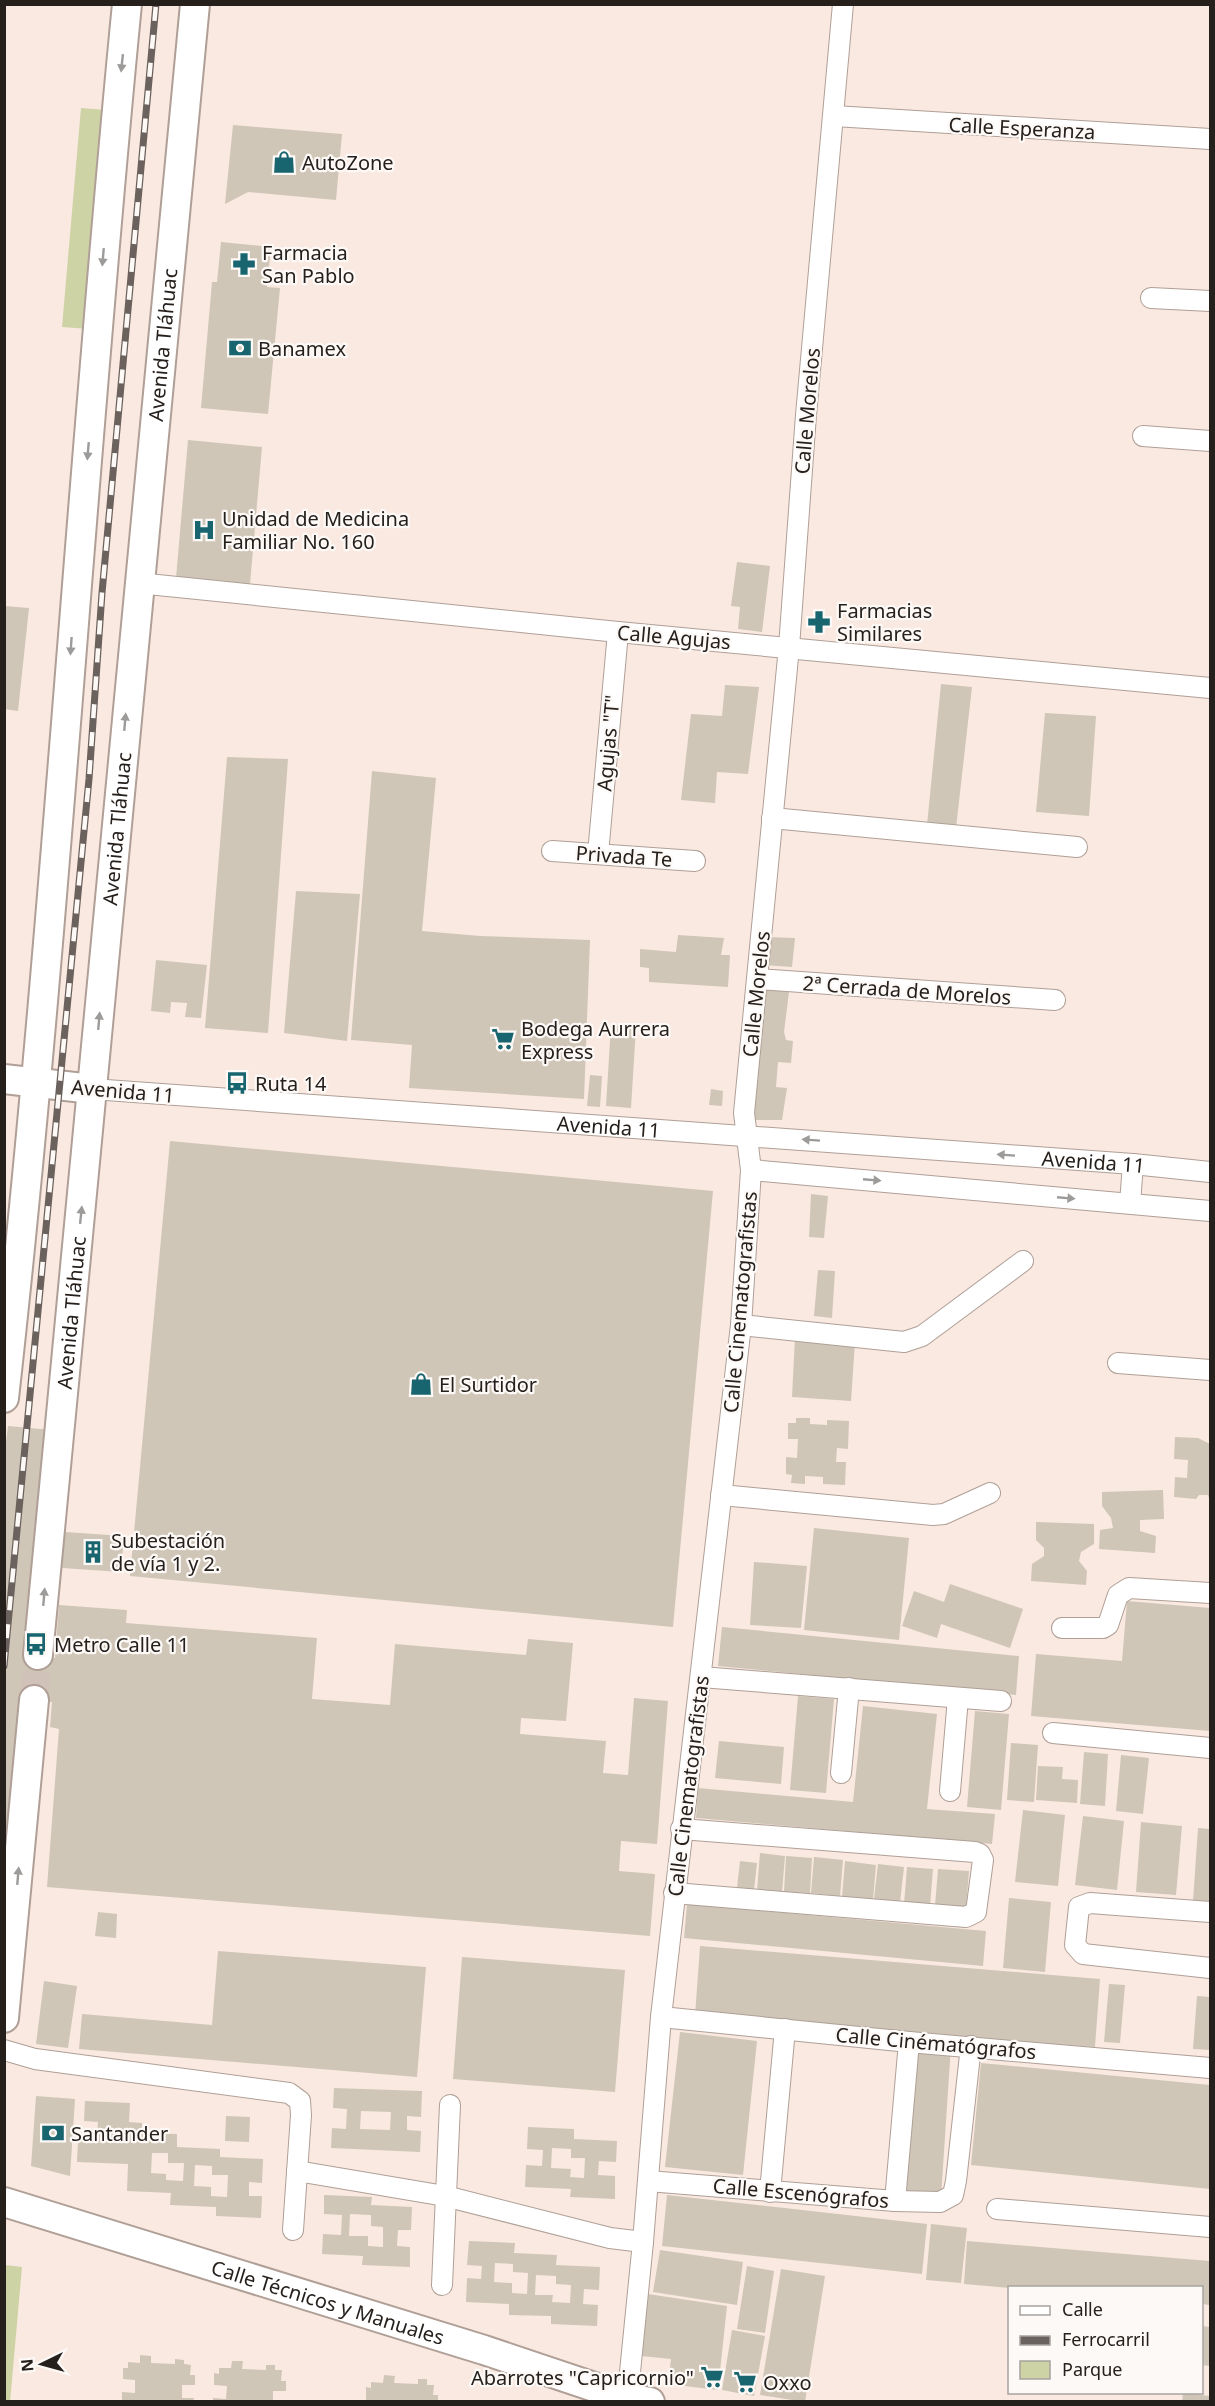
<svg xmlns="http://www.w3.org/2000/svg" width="1215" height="2406" font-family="'Noto Sans',sans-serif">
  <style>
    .green { fill: #ced3a5 }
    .building { fill: #cfc6b7; fill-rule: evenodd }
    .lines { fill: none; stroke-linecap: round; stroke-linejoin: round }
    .secondary-tunnel { stroke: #d0c1b9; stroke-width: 28; stroke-dasharray: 28 14; stroke-linecap: butt }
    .street-casing { stroke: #af9f96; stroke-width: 22 }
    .secondary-casing { stroke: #af9f96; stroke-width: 32 }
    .street { stroke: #fff; stroke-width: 20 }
    .secondary { stroke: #fff; stroke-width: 28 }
    .rail-casing { stroke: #6b625d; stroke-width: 7 }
    .rail { stroke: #fdf9f7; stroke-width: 4.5; stroke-dasharray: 14; stroke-linecap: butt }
    .oneway { fill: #9d9b99 }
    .labels { text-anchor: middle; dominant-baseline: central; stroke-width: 4.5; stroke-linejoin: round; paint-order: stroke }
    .street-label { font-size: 20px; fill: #26201d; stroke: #fdf9f7 }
    .poi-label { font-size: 20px; fill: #26201d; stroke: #fdf9f7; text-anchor: start }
  </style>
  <rect width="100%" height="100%" fill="#fae9e0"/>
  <!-- green -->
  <path class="green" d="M81,108L107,110L89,329L62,327Z
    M5,2265L22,2267L10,2402L4,2401Z"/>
  <!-- building -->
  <path class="building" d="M233,125L342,134L336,200L248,192L225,204Z
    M221,242L271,247L267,287L280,288L268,414L201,408L212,282H217Z
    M188,440L262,447L250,584L176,578Z
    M737,562L770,566L762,632L738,629L740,607L731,606Z
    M4,606L29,608L18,711L4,709Z
    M941,684L972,687L956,828L927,825Z
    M725,685L759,687L748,774L717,772L715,803L681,800L691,714L722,716Z
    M1045,713L1096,716L1089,816L1036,812Z
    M227,757L288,759L268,1033L205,1028Z
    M372,771L436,778L422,931L480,936L590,940L584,1099L409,1088L412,1045L351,1040Z
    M296,891L360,894L347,1041L284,1033Z
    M678,935L724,938L721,955H730L728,987L649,982V968L640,967V949L676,952Z
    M766,937L795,938L792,967L764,965Z
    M156,960L207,965L201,1018L185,1017L187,1003L171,1002L170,1013L151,1011Z
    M764,989L789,992L784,1032L786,1040L793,1041L791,1063L778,1062L776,1087L787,1088L782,1120H752L758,1022L763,1023Z
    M611,1025L636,1027L631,1108L606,1106Z
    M590,1075L602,1076L600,1107L587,1106Z
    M711,1089L723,1091L722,1106L709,1105Z
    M170,1141L713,1191L673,1627L130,1576Z
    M811,1194L828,1196L824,1238L809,1237Z
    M818,1270L835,1271L832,1318L814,1316Z
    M795,1337L855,1342L851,1401L792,1397Z
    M796,1418H810V1424L827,1425V1420L849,1421L848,1449L837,1448L836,1462H846L845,1485L823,1484V1477L805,1476V1484L791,1483L792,1475L786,1474V1457L797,1458L798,1439H788V1423H796Z
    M8,1426L52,1430L32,1655L55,1658L59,1605L127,1610L126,1623L317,1638L312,1699L390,1705L395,1644L526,1655L528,1639L573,1643L566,1721L521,1718L520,1734L606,1741L603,1773L628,1775L634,1698L668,1701L657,1844L621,1841L619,1871L655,1874L650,1936L47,1887L59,1729L50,1727L52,1702L27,1700L4,1931V1458Z
    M1175,1437L1198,1438L1210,1444V1501L1208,1495H1199L1196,1499L1174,1497L1175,1477L1187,1478L1188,1460L1174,1459Z
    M1163,1490L1164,1519L1140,1520V1531L1156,1536L1155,1553L1099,1549L1100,1530L1113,1528L1111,1518L1102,1506V1492Z
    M1036,1522L1094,1524V1544L1081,1552L1079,1561L1087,1571L1086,1585L1031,1581L1032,1564L1044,1556V1548L1036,1540Z
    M814,1528L909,1538L899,1640L804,1630Z
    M65,1532L124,1536L121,1572L62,1568Z
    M754,1562L807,1566L801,1628L750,1625Z
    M950,1584L1023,1609L1010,1648L941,1624L937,1638L902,1626L914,1591L944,1602Z
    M1127,1601L1210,1608V1731L1031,1716L1036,1654L1122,1661Z
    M722,1627L1019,1656L1016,1695L718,1666Z
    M798,1696L834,1699L826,1793L790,1790Z
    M863,1706L937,1714L927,1809L995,1814L992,1844L696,1818L698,1788L853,1802Z
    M975,1711L1009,1714L1001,1810L967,1807Z
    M719,1741L784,1747L781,1784L715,1778Z
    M1011,1743L1038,1745L1034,1802L1007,1800Z
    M1084,1752L1108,1754L1105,1806L1080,1804Z
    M1121,1755L1149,1758L1143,1814L1116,1811Z
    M1038,1766L1063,1767L1062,1779L1078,1780L1077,1803L1036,1800Z
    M1023,1810L1065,1815L1058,1886L1015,1882Z
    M1083,1816L1124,1821L1117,1890L1075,1885Z
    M1141,1822L1182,1826L1176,1895L1136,1892Z
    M1198,1828L1210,1829V1902L1193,1901Z
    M760,1853L785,1856L782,1892L757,1891Z
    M786,1856L812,1858L810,1893L784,1892Z
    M814,1857L843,1860L840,1896L811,1893Z
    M740,1861L757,1863L754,1890L737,1888Z
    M845,1861L876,1865L873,1900L842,1897Z
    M878,1864L904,1867L900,1903L874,1899Z
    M907,1867L933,1869L930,1906L904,1904Z
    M938,1869L969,1871L966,1908L935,1906Z
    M1009,1898L1051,1902L1045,1972L1003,1968Z
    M687,1904L986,1931L983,1966L684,1938Z
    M98,1912L117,1914L116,1938L95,1936Z
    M700,1946L1100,1979L1095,2047L695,2016Z
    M218,1951L426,1967L417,2077L79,2049L82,2014L212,2025Z
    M462,1957L625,1970L615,2092L453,2079Z
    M44,1981L77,1986L68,2048L36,2044Z
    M1109,1984L1125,1985L1120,2043L1104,2042Z
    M1197,1996L1210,1997V2050L1193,2049Z
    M680,2032L757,2041L743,2175L665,2167Z
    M912,2044L951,2046L941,2197L902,2194Z
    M981,2063L1210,2085V2189L971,2165Z
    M334,2088L422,2091L421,2117L407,2116V2130L421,2131L420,2152L331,2148L332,2128L346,2129L347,2109L333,2108ZM361,2111L391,2112L390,2130L360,2129Z
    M36,2096L75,2099L70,2176L31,2166Z
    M85,2101L130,2103L129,2122L142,2123V2133L177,2134V2147L220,2149V2157L263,2159L262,2183L249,2182V2196H262L261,2218L216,2216V2207L170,2205L171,2193L127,2191L128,2164L77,2162L78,2141L97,2142L98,2122L84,2121ZM152,2153H168V2163H184L183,2181L166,2180V2174L151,2173ZM195,2165L212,2166V2175H228L227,2197L211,2196V2187L194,2186Z
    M226,2116L250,2117L249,2142L225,2141Z
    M528,2127L574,2129V2139L617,2141L616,2162L599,2161L598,2175L615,2176V2199L570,2197L571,2189L525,2187L526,2165L542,2166L543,2150L527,2149ZM552,2148L571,2149V2158H585L584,2178L570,2177L571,2169L551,2168Z
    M324,2195L372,2197L371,2205L412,2207L411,2230H398L397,2246L410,2247V2267L362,2265L363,2256L322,2254L323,2234L341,2235L342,2215L324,2214ZM350,2214L371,2215V2226L383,2227V2247L368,2246V2236H349Z
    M667,2195L927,2224L922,2274L662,2246Z
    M931,2224L967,2228L961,2283L926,2280Z
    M469,2241L515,2243L514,2253L557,2255L556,2265L600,2267L599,2290L584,2289L583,2304L598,2305L597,2326L551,2324V2316L509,2315V2304L466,2302L467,2278L481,2279L482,2266L467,2265ZM495,2263L513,2264V2272L528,2273L527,2294L512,2293V2283L494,2282ZM536,2275L556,2276V2284L571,2285L570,2303L552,2302L553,2295H535Z
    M967,2241L1210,2261V2305L1202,2304V2288H1010L964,2284Z
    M660,2250L743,2262L737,2305L653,2292Z
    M747,2266L774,2271L765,2333L737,2329Z
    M781,2269L825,2276L805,2402L760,2395Z
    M648,2294L727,2306L718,2390L668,2384L671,2359L641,2356Z
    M1202,2326L1210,2327V2366L1202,2365Z
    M732,2330L765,2336L754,2396L722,2390Z
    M140,2355L151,2356V2363L175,2364V2359L184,2360V2364L191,2365L190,2375H195V2385H182V2398H194L193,2402H122V2392L135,2393V2380L123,2379V2368H128V2362L140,2363Z
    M232,2361H243L242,2369L266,2370V2365H275V2370H282L281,2381H286V2391H273V2402H213V2398L226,2399L227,2386L214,2385V2373L219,2374V2368H231Z
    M384,2375L395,2376L394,2383L418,2384V2379H427V2385H434L433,2395H438V2402L366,2400V2387L371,2388V2382L383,2383Z
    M1183,2393L1210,2396V2402H1182Z"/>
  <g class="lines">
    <!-- secondary-tunnel -->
    <path class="secondary-tunnel" d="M34,1700L38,1655"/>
    <!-- street casing -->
    <g class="street-casing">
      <g id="street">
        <path d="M834,116L1210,139"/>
        <path d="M1151,298L1210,301"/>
        <path d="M1143,436L1210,441"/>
        <path d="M138,583L618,632L1210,688"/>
        <path d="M772,818L1077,847"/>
        <path d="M552,851L695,861"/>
        <path d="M598,854L618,632"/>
        <path d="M758,979L1055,1000"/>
        <path id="s1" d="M92,1089L1133,1164L1210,1172"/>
        <path d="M751,1170L1210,1211"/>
        <path d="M1130,1203L1133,1164"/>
        <path d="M741,1325L904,1342L922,1336L1023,1261"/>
        <path d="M1118,1363L1210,1370"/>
        <path d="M721,1495L933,1515L944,1514L990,1493"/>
        <path d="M1062,1628H1103L1108,1625L1118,1595L1129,1588L1210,1593"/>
        <path d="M701,1677L1001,1701"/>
        <path d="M1053,1733L1210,1748"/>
        <path d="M841,1773L849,1688"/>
        <path d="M950,1791L958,1698"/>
        <path d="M674,1893L966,1917L976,1912L983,1860L980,1854L975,1852L681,1829"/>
        <path d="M1210,1912L1090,1903L1079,1907L1075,1945L1083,1954L1210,1968"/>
        <path d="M661,2017L909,2042L1210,2068"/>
        <path d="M4,2050L35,2059L289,2093L300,2101L301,2115L293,2230"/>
        <path d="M297,2171L445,2196L610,2238L643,2242"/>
        <path d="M648,2181L895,2201L940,2202L953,2195L956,2181L971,2046"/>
        <path d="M770,2192L785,2029"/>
        <path d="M895,2201L909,2042"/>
        <path d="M997,2209L1210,2227"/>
        <path d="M442,2285L450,2105"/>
        <path d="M627,2402L643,2242L661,2017L741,1325L751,1170L744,1113L789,647L806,415L843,4"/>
      </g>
    </g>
    <!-- secondary casing -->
    <g class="secondary-casing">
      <g id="secondary">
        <path d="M4,1079L92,1089"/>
        <path d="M4,1398C56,935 81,469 127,4"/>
        <path id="s2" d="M38,1655C91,1105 141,555 195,4"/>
        <path d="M4,2018L34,1700"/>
        <path id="s3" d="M4,2202L484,2350L627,2398L650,2402"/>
      </g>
    </g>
    <!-- street -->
    <use href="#street" class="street"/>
    <!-- secondary -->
    <use href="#secondary" class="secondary"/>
    <!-- rail casing -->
    <g class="rail-casing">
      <path id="rail" d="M4,1666L89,779L102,593L156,4"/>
    </g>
    <!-- rail -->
    <use href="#rail" class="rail"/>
  </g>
  <!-- one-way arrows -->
  <defs><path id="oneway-solid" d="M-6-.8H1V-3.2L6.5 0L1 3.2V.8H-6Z" transform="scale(1.5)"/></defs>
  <g class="oneway">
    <use href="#oneway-solid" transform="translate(122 63) rotate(96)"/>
    <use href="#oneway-solid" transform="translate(103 257) rotate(95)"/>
    <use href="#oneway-solid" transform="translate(88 451) rotate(95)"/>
    <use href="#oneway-solid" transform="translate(71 646) rotate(94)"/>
    <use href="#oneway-solid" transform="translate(125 722) rotate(-85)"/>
    <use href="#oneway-solid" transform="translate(99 1021) rotate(-85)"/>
    <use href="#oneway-solid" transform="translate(811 1140) rotate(-176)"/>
    <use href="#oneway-solid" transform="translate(1006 1155) rotate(-176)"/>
    <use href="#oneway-solid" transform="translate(872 1180) rotate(5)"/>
    <use href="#oneway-solid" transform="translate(1066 1198) rotate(5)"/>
    <use href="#oneway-solid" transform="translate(81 1215) rotate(-84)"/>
    <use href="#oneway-solid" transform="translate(44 1597) rotate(-85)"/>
    <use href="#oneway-solid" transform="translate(18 1876) rotate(-85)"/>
  </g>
  <!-- icons -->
  <defs>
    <g id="shop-bare" transform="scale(1.8)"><path d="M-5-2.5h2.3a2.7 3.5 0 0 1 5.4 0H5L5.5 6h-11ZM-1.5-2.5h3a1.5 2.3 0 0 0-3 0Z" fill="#19656f" stroke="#fdf9f7" stroke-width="2.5" paint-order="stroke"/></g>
    <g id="pharmacy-bare" transform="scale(1.8)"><path d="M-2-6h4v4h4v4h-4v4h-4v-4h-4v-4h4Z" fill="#19656f" stroke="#fdf9f7" stroke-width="2.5" paint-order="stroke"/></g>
    <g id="bank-bare" transform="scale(1.8)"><path d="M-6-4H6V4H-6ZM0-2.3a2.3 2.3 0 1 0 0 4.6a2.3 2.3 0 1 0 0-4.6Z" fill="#19656f" stroke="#fdf9f7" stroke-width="2.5" paint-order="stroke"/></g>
    <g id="hospital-bare" transform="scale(1.8)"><path d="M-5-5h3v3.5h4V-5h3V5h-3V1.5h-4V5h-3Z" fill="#19656f" stroke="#fdf9f7" stroke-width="2.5" paint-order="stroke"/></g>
    <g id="supermarket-bare" transform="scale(1.8)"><path d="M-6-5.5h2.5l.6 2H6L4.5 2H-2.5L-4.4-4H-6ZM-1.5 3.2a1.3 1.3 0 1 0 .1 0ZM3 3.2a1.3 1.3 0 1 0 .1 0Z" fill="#19656f" stroke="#fdf9f7" stroke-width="2.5" paint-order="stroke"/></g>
    <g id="bus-bare" transform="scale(1.8)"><path d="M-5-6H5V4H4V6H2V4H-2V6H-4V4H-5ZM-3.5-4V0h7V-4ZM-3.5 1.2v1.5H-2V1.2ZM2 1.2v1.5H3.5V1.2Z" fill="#19656f" stroke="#fdf9f7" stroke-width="2.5" paint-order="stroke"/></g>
    <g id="building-bare" transform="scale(1.8)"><path d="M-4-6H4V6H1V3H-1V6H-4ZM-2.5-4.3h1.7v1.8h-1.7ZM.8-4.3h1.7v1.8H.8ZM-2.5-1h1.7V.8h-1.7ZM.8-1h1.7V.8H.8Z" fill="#19656f" stroke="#fdf9f7" stroke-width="2.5" paint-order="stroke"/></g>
  </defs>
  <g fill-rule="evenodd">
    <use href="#shop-bare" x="284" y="162"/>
    <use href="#pharmacy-bare" x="244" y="264"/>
    <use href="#bank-bare" x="240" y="348"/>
    <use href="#hospital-bare" x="204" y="530"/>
    <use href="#pharmacy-bare" x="819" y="622"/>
    <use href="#supermarket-bare" x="503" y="1039"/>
    <use href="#bus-bare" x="237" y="1083"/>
    <use href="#shop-bare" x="421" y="1384"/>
    <use href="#building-bare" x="93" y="1552"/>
    <use href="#bus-bare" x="36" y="1644"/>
    <use href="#bank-bare" x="53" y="2133"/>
    <use href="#supermarket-bare" x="712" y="2377"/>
    <use href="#supermarket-bare" x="745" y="2382"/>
  </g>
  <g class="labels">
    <!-- street labels -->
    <g class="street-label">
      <text transform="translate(1022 128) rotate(3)">Calle Esperanza</text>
      <text stroke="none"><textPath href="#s2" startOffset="1316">Avenida Tláhuac</textPath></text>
      <text transform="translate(807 411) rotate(-85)">Calle Morelos</text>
      <text transform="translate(674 637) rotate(5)">Calle Agujas</text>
      <text transform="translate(608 743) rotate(-85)">Agujas "T"</text>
      <text stroke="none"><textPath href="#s2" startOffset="830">Avenida Tláhuac</textPath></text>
      <text transform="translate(624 856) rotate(4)">Privada Te</text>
      <text transform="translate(907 990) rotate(4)">2ª Cerrada de Morelos</text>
      <text transform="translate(756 994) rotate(-84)">Calle Morelos</text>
      <text transform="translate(123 1091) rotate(5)">Avenida 11</text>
      <text stroke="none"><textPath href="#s1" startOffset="518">Avenida 11</textPath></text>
      <text stroke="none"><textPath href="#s1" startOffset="1004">Avenida 11</textPath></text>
      <text transform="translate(740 1302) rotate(-85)">Calle Cinematografistas</text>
      <text stroke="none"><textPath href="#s2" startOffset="344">Avenida Tláhuac</textPath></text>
      <text transform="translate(688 1786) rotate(-83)">Calle Cinematografistas</text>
      <text transform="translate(936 2043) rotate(5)">Calle Cinématógrafos</text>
      <text transform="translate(801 2193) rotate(5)">Calle Escenógrafos</text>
      <text stroke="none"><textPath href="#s3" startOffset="339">Calle Técnicos y Manuales</textPath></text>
    </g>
    <!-- poi labels -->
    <g class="poi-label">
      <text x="302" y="162">AutoZone</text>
      <text x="262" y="252">Farmacia<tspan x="262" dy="23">San Pablo</tspan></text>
      <text x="258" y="348">Banamex</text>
      <text x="222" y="518">Unidad de Medicina<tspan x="222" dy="23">Familiar No. 160</tspan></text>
      <text x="837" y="610">Farmacias<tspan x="837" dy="23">Similares</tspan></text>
      <text x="521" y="1028">Bodega Aurrera<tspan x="521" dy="23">Express</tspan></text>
      <text x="255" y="1083">Ruta 14</text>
      <text x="439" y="1384">El Surtidor</text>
      <text x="111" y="1540">Subestación<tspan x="111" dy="23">de vía 1 y 2.</tspan></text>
      <text x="54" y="1644">Metro Calle 11</text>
      <text x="71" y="2133">Santander</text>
      <text x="694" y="2377" text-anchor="end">Abarrotes "Capricornio"</text>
      <text x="763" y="2382">Oxxo</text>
    </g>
  </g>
  <!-- border -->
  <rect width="1215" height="2406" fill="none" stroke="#26201d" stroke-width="12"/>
  <!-- legend -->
  <rect x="1008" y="2286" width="195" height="108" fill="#fdf9f7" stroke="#a7a2a0" stroke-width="1.5"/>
  <rect x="1020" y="2306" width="30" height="9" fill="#ffffff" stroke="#a7a2a0" stroke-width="1.5"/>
  <text x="1062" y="2316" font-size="18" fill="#26201d">Calle</text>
  <rect x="1020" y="2336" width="30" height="9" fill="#6b625d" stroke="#a7a2a0" stroke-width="1.5"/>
  <text x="1062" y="2346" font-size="18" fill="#26201d">Ferrocarril</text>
  <rect x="1020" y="2361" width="30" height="18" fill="#ced3a5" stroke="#a7a2a0" stroke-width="1.5"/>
  <text x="1062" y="2376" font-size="18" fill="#26201d">Parque</text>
  <!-- north arrow -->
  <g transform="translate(42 2364) rotate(265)" stroke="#fdf9f7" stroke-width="4.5" paint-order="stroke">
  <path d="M0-4.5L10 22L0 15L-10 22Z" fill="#26201d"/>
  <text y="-9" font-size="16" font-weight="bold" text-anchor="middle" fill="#26201d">N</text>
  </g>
</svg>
